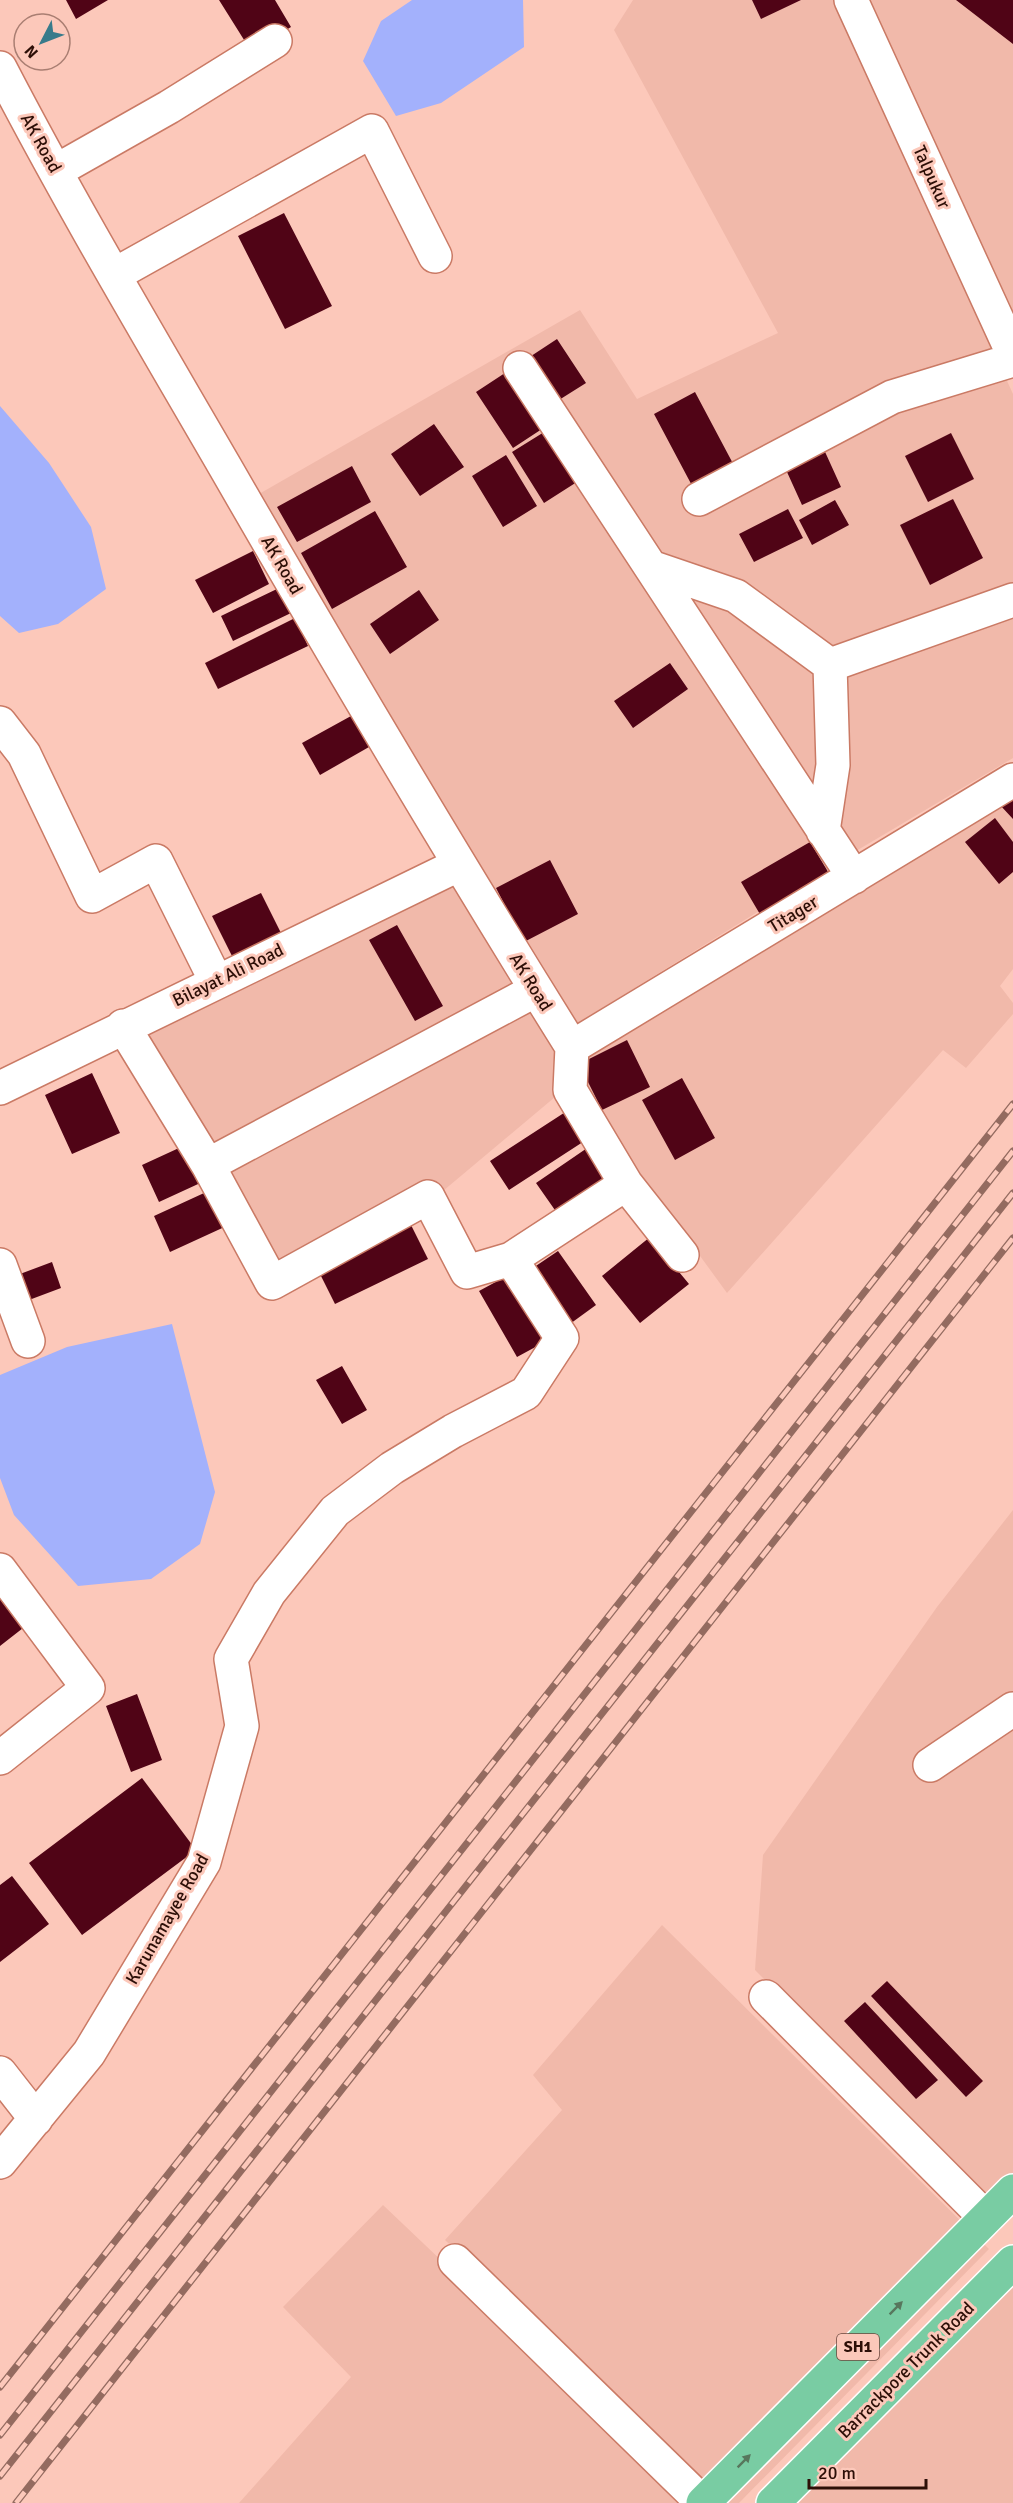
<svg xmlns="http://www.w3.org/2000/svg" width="1013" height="2503" font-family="Signika,sans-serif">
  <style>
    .built { fill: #f1b9aa }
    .water { fill: #a3b1fc }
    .building { fill: #500416 }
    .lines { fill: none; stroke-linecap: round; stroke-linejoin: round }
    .minor-casing { stroke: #ca7a65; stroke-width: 36 }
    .major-casing { stroke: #fff; stroke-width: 36 }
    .minor { stroke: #fff; stroke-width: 33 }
    .major { stroke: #79cca3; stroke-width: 33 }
    .rail-casing { stroke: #946b60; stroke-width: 7 }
    .rail { stroke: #fcc8ba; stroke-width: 4.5; stroke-dasharray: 14; stroke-linecap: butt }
    .oneway { fill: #57775d }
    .labels { text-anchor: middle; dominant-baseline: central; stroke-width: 6; stroke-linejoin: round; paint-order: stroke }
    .shield { fill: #fcc8ba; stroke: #6b463d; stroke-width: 1.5 }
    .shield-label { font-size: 16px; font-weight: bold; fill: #2d0f07 }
    .street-label { font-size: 18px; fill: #2d0f07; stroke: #fcc8ba }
  </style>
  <rect width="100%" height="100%" fill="#fcc8ba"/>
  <!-- built -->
  <path class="built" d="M633,0H833L1013,394V758L856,851L570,1028L259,494L580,310L637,399L778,333L614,30Z
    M864,0H1013V315Z
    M1013,792V969L1000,986L1013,1003V1014L966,1068L943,1050L727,1293L583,1095L586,1058Z
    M453,881L560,1055L555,1097L437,1196L282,1267L129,1036Z
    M1013,1510V2215L1005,2223L755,1970L763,1855L937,1607Z
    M662,1925L989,2249L739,2503H722L445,2240L562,2110L533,2075Z
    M383,2205L444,2263L677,2503H239L351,2377L283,2307Z
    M1013,2284V2503H793Z"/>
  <!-- water -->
  <path class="water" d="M412,0H523L524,47L441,103L396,116L363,61L381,21Z
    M0,406L49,463L91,527L106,589L58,624L19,633L0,616Z
    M172,1324L215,1492L200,1544L151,1579L78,1586L14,1515L0,1478V1375L67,1347Z"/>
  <!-- building -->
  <path class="building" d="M66,0H108L76,19Z
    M219,0H275L291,27L251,51Z
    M752,0H801L761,19Z
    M956,0H1013V44Z
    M284,213L332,306L285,329L238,236Z
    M557,339L586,383L551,405L522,362Z
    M508,371L545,427L513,448L476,392Z
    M695,392L738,473L697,495L654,414Z
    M434,424L464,467L420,496L391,454Z
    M549,429L580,480L544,503L512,452Z
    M951,433L974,479L928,502L905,456Z
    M821,443L841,487L802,505L782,461Z
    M506,455L537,506L503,527L472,476Z
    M352,466L371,502L297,542L277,507Z
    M953,499L983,558L930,585L900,525Z
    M835,500L849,525L812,545L799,520Z
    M788,509L803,538L754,562L739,534Z
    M375,511L407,567L332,609L301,553Z
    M253,551L269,584L213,613L195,580Z
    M279,588L291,613L233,641L221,616Z
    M419,590L439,620L390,654L370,624Z
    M295,618L308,646L218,689L205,663Z
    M670,663L688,689L633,728L614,701Z
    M351,716L369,747L320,775L302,743Z
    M1013,798V819L1000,805Z
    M995,818L1013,842V872L999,884L965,842Z
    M810,842L830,875L761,916L741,882Z
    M550,860L578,914L524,942L496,888Z
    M261,893L282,935L233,958L212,916Z
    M397,925L443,1006L415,1021L369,940Z
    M627,1040L650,1087L602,1110L579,1064Z
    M92,1073L120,1133L72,1154L45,1095Z
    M682,1078L715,1138L675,1160L642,1100Z
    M570,1109L589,1138L509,1190L490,1161Z
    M192,1142L209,1179L159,1202L142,1165Z
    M593,1144L614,1175L557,1213L536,1183Z
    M215,1188L231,1224L170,1252L154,1216Z
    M408,1219L428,1259L335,1304L315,1264Z
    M650,1237L689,1284L640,1323L602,1276Z
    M558,1251L596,1305L563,1329L524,1274Z
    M52,1262L61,1288L29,1300L20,1274Z
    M514,1272L552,1338L517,1357L479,1291Z
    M342,1366L367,1410L342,1424L316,1380Z
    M0,1582L32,1621L0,1646Z
    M137,1694L162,1760L131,1772L106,1706Z
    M142,1778L196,1850L82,1935L29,1863Z
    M12,1876L49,1924L0,1962V1885Z
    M887,1981L983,2081L966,2097L871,1996Z
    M865,2002L938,2080L916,2099L844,2021Z"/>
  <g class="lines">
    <!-- minor casing -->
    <g class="minor-casing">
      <path id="minor" d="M851,0L1013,354
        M0,68C70,203 148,334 224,465C337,661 452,855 572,1047
        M56,171L169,107L275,41
        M114,275L372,131L435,256
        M520,368L854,877
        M699,499L892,397L1013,360
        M651,567L736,596L830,665L1013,600
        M0,723L24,754L92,896L156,861L216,981
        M823,831L833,765L830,665
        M123,1026L208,1165L272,1283L428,1197L467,1272L511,1259
        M572,1047L1013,780
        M0,1088L458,865
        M208,1165L536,990
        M626,1184L682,1255
        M0,1265L28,1341
        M0,1570L88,1688L0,1758
        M930,1765L1013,1709
        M766,1997L986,2218
        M0,2073L36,2119
        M0,2162L89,2053L204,1862L242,1726L231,1659L269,1593L335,1511L392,1468L453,1431L526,1393L562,1338L511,1259L626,1184L570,1090L572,1047
        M455,2261L703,2503"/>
    </g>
    <!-- major casing -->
    <g class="major-casing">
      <path id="major" d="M703,2503L1013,2191
        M773,2503L1013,2262"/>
    </g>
    <!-- minor -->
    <use href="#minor" class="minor"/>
    <!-- major -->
    <use href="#major" class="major"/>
    <!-- rail casing -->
    <g class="rail-casing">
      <path id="rail" d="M0,2387L1013,1104
        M0,2435L1013,1151
        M0,2476L1013,1193
        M16,2503L1013,1238"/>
    </g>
    <!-- rail -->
    <use href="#rail" class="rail"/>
  </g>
  <!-- one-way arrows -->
  <defs><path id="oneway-solid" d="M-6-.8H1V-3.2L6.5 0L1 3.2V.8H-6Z" transform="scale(1.5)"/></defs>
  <g class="oneway">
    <use href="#oneway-solid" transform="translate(896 2308) rotate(-45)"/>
    <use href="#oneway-solid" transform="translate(744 2461) rotate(-45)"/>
  </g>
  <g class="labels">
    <!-- shield labels -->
    <rect class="shield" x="837" y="2334" width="42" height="26" rx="4.5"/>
    <g class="shield-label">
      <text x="858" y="2347">SH1</text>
    </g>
    <!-- street labels -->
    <g class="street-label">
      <text transform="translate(41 143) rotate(61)">AK Road</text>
      <text transform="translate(932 177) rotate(66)">Talpukur</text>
      <text transform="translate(282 565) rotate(60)">AK Road</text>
      <text transform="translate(793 914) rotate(-31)">Titager</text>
      <text transform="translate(228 975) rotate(-26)">Bilayat Ali Road</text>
      <text transform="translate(531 982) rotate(58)">AK Road</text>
      <text transform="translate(167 1919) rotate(-60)">Karunamayee Road</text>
      <text transform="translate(906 2370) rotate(-45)">Barrackpore Trunk Road</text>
    </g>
  </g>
  <!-- north arrow -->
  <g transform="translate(42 42) rotate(228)"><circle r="28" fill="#fcc8ba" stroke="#a97e72" stroke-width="1.5"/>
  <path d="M0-4.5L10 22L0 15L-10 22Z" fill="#387b8b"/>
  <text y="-9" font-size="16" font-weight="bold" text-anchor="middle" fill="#2d0f07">N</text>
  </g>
  <!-- scale -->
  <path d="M809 2479v9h117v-9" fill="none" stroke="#2d0f07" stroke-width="3"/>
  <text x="818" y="2479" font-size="18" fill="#2d0f07" stroke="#fcc8ba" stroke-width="4.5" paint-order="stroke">20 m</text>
</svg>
